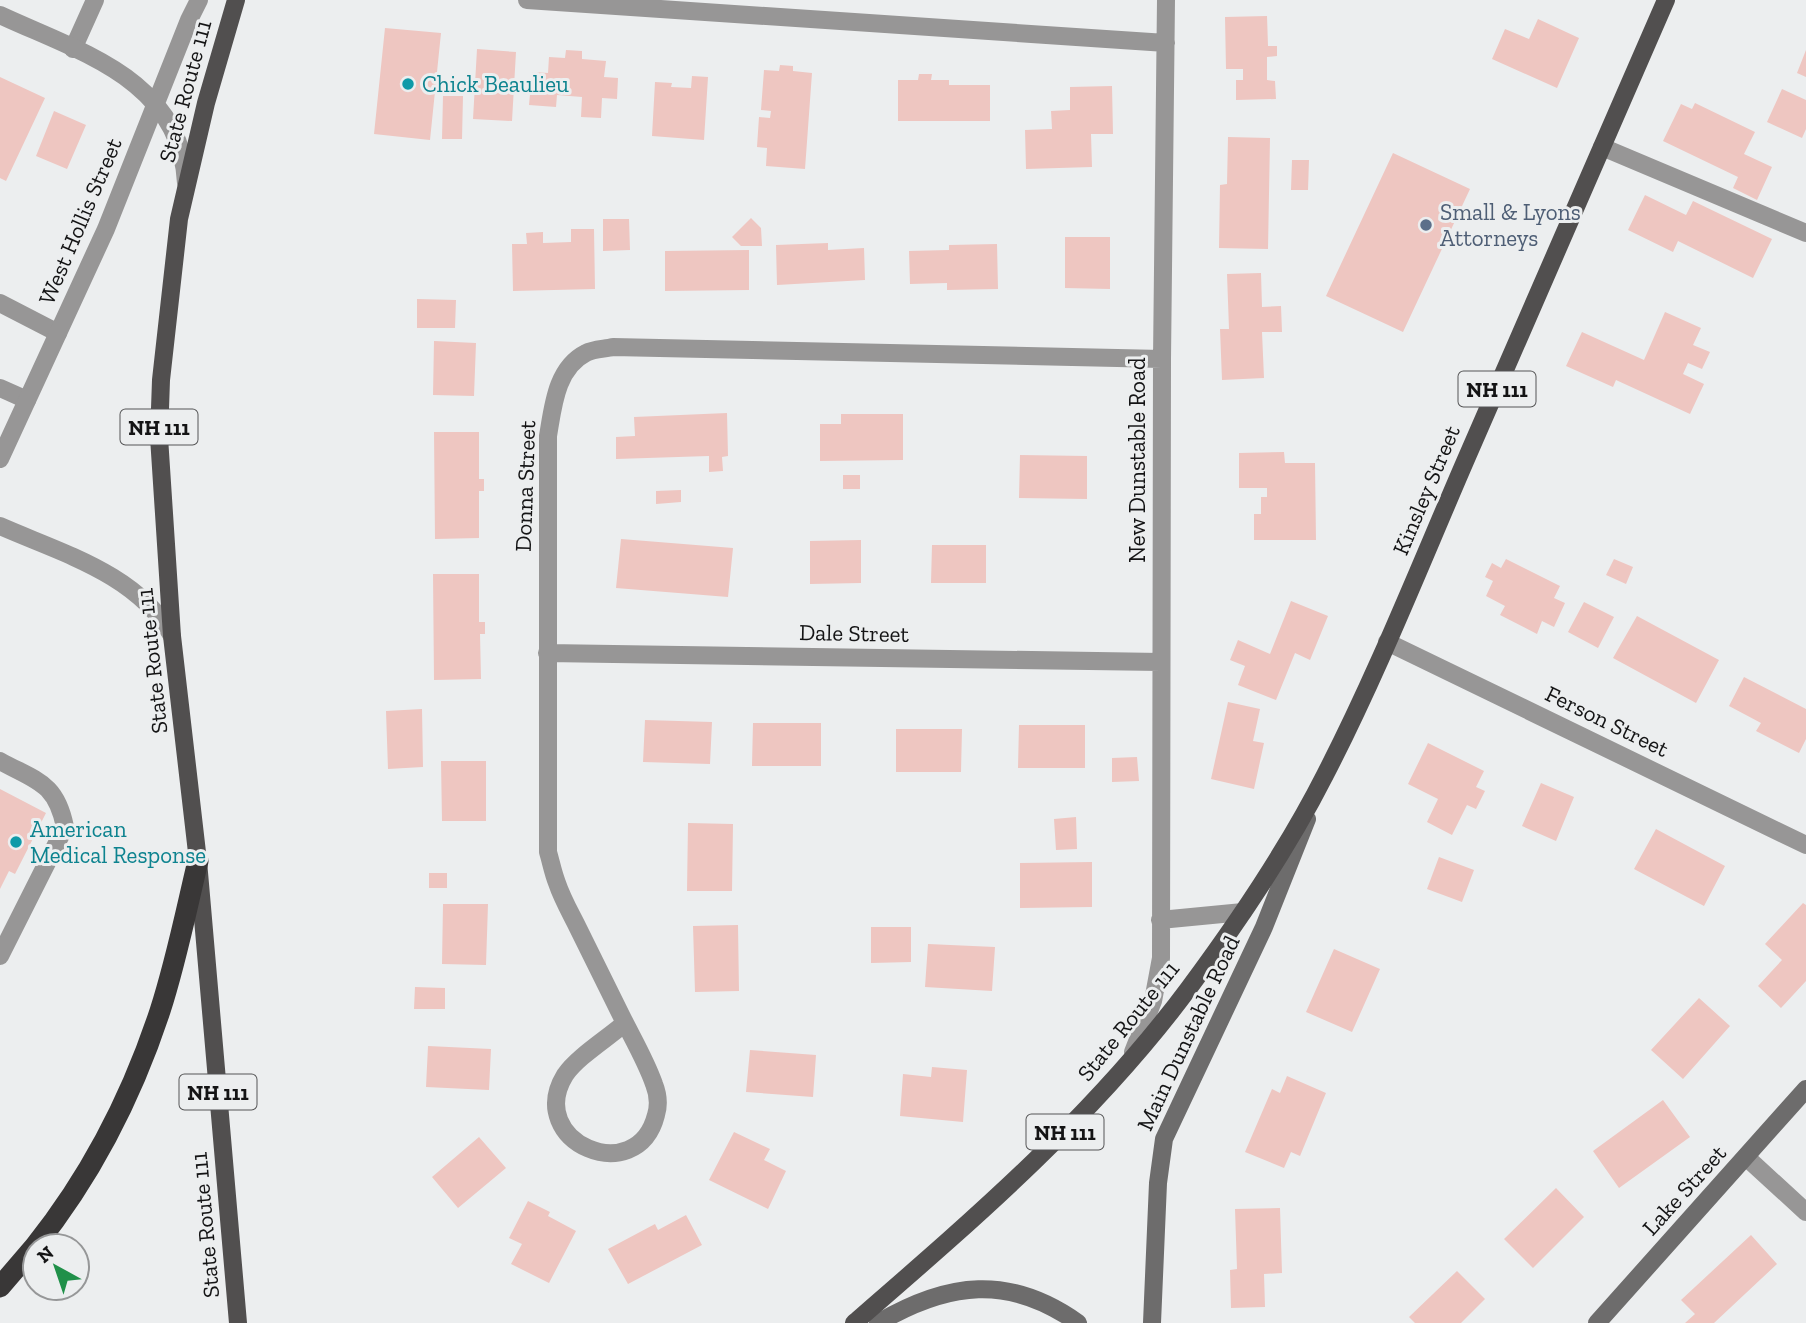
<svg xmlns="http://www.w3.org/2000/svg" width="1806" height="1323" font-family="'Zilla Slab',serif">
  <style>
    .building { fill: #eec6c1 }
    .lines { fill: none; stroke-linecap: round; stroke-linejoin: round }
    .lane { stroke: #979696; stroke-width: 18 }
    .street { stroke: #979696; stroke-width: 18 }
    .secondary { stroke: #6d6c6c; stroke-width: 18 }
    .primary { stroke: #514f4f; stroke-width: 18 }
    .highway { stroke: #393737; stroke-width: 21 }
    .culture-dot { fill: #0f9aa8; stroke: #eceeef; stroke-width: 2.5 }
    .service-dot { fill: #5c6f8a; stroke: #eceeef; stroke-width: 2.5 }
    .labels { text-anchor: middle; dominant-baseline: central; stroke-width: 6; stroke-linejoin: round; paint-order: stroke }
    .shield { fill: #eceeef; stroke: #555556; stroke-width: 2 }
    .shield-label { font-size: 21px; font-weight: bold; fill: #141415 }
    .culture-label { font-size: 23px; fill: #0d838f; stroke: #eceeef; text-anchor: start }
    .street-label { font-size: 23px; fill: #141415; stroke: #eceeef }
    .service-label { font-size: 23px; fill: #4e5e75; stroke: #eceeef; text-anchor: start }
  </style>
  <rect width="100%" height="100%" fill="#eceeef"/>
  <!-- building -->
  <path class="building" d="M1267,16L1268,46H1277V56L1267,57V80L1275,81L1276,99L1236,100V80H1243V69H1226L1225,17Z
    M1538,19L1579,38L1557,88L1492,59L1505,29L1529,39Z
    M385,28L441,33L430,140L374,134Z
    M477,49L516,52L512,121L473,119Z
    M566,50L582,51V59L606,61L604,77L618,78L617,99L602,98L601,118L581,117L582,97L557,95L556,107L529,105L532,72L548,73L549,57L565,58Z
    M1806,50V77L1797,73Z
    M780,65L793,66V71L812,73L805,169L766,166L767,148L757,147L759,117L770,118L771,111L761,110L764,70L779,71Z
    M919,74H932L931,80H949V85H990V121H898V80H918Z
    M692,76L708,77L704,140L652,136L655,82L672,83L671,87L691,88Z
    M0,77L45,98L6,181L0,178Z
    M1112,86L1113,134H1091L1092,167L1026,169L1025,130L1052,129L1051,111L1070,110V87Z
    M1782,89L1806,100V129L1802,138L1767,122Z
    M443,96H463L462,139H442Z
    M1695,103L1755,132L1744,154L1772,167L1757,200L1733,188L1738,177L1663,141L1681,104L1692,109Z
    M54,111L86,125L67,169L36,156Z
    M1228,137L1270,138L1268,249L1219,248L1220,185L1227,184Z
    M1393,153L1470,189L1403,332L1326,296Z
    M1292,160H1309L1308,190H1291Z
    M1645,195L1686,215L1693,201L1772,239L1753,278L1678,241L1673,252L1628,230Z
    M751,218L761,228L762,246H741L732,237Z
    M603,219H629L630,250L603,251Z
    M571,229H594L595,289L513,291L512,244H527L526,233L543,232V243L571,242Z
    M1065,237H1110V289L1065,288Z
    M828,243V250L864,248L865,280L777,285L776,245Z
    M997,244L998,289L947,290V283L910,284L909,251L949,250V245Z
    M749,250V290L665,291V251Z
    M1261,273L1262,307L1281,306L1282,332H1262L1264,378L1222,380L1220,329H1229L1227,274Z
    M417,299L456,300L455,328H417Z
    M1665,312L1701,328L1693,345L1710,352L1702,369L1688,363L1683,374L1704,384L1690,414L1616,380L1613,387L1566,366L1582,332L1644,360Z
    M434,341L476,343L474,396L433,395Z
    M727,413L728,456L722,457L723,471L709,472V456L616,459V437L635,436L634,417Z
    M841,414H903V460L820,461V424H841Z
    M434,432H479V479H484V491H479V538L435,539Z
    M1284,452L1285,463H1315L1316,540H1254V514H1261V497H1267V488H1239V453Z
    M1020,455L1087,456V499L1019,498Z
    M843,475H860V489H843Z
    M681,490V502L656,504V491Z
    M621,539L733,548L728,597L616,588Z
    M861,540V583L810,584V541Z
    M932,545H986V583H931Z
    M1506,559L1560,586L1554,598L1565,603L1554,627L1542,621L1537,634L1500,615L1505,606L1486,596L1493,581L1485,577L1492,563L1501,568Z
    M1614,559L1633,567L1626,584L1606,575Z
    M433,574H479V622H485V634H480L481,679L434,680Z
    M1291,601L1328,616L1310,660L1295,653L1276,700L1238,685L1245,666L1230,660L1238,640L1270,654Z
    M1584,602L1614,617L1598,648L1568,632Z
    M1637,616L1719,660L1696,703L1613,658Z
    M1744,677L1806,709V739L1799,753L1756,731L1761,723L1729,706Z
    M1228,702L1260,709L1253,741L1264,743L1254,789L1211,779Z
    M422,709L423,767L388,769L386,711Z
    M645,720L712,722L710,764L643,762Z
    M753,723H821V766H752Z
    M1019,725H1085V768H1018Z
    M896,729H962L961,772H896Z
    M1428,743L1484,771L1476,787L1485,791L1476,809L1467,805L1452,835L1427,822L1438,799L1408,784Z
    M1137,757L1139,781L1112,782V758Z
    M441,761H486V821H442Z
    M1541,783L1574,797L1556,841L1522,826Z
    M0,789L46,813L15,874L9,871L0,889Z
    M1076,817L1077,849L1056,850L1054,819Z
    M688,823L733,824L732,891H687Z
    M1656,829L1725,866L1704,906L1634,869Z
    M1439,857L1474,870L1462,902L1427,889Z
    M1092,862V907L1020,908V863Z
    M429,873H447V888H429Z
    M1803,903L1806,905V981L1781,1008L1758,986L1782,960L1765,944Z
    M443,904H488L486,965L442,964Z
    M738,925L739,991L695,992L693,926Z
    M871,927H911V962L871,963Z
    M928,944L995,947L992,991L925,987Z
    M1334,949L1380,969L1352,1032L1306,1012Z
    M415,987L445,988V1009H414Z
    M1699,998L1730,1026L1683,1079L1651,1050Z
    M428,1046L491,1049L489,1090L426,1087Z
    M750,1050L816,1055L813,1097L746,1092Z
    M932,1067L967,1070L963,1122L900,1116L903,1074L931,1077Z
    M1287,1076L1326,1093L1300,1156L1291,1152L1284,1168L1245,1152L1272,1089L1280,1093Z
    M1663,1100L1690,1137L1619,1188L1593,1151Z
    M734,1132L770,1149L764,1160L786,1171L768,1209L709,1180Z
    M479,1137L506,1168L458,1208L432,1177Z
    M1556,1188L1584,1217L1533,1268L1504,1239Z
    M528,1201L550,1212L548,1216L576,1231L549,1283L511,1264L522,1244L509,1238Z
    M1280,1208L1282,1273L1264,1274L1265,1307L1231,1308L1230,1270L1237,1269L1235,1209Z
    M686,1215L702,1245L628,1284L608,1249L655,1224L658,1230Z
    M1751,1235L1777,1264L1714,1323H1685L1695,1314L1681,1300Z
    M1457,1271L1485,1299L1461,1323H1415L1409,1317Z"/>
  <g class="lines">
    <!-- lane -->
    <path class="lane" d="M73,49L95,0
      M1602,147L1806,233
      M0,303L58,333
      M0,388L27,400
      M0,761C36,781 56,782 65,827L0,956"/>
    <!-- street -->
    <path class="street" d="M527,0L1166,43
      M0,15C79,52 181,79 186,183
      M0,459L106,229L189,20L199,0
      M0,526C61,553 138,574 172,636
      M1387,642L1806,845
      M547,653L1161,662
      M1160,920L1243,912
      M625,1023C608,1038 577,1057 565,1075C524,1142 637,1190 656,1115C659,1105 658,1094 654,1084C646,1061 633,1039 622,1017C607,987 592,956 577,926C570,912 562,898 557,883C553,873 551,862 548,852V436C553,407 556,368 586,353C593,349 605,349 613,347L1162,359
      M1133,1052L1153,1001L1161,958L1162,359L1166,0
      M1746,1157L1806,1212"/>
    <!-- secondary -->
    <path class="secondary" d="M878,1323C948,1282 1009,1274 1078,1323
      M1152,1323L1158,1183L1164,1139L1264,927L1307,819
      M1597,1323L1806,1089"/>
    <!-- primary -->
    <path class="primary" d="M236,0L206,103L179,219L161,380L159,437L172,636L198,861L238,1323
      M854,1323C974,1219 1094,1116 1189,988C1238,922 1288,848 1325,775C1378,672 1421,563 1467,457C1533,305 1600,153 1666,0"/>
    <!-- highway -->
    <path class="highway" d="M35,1246C91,1176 132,1096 160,1011C176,962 186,911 198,861
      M0,1287L35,1246"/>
  </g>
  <!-- markers -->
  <g class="culture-dot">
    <circle cx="408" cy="84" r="7"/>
    <circle cx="16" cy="842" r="7"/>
  </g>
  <circle class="service-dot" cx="1426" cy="225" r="7"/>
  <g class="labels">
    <!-- shield labels -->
    <g class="shield">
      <rect x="1458.5" y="371.5" width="77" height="35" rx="5"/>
      <rect x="120.5" y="409.5" width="77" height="35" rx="5"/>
      <rect x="179.5" y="1074.5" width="77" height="35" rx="5"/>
      <rect x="1026.5" y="1114.5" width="77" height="35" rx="5"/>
    </g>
    <g class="shield-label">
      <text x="1497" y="389">NH 111</text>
      <text x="159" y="427">NH 111</text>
      <text x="218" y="1092">NH 111</text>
      <text x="1065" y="1132">NH 111</text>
    </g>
    <!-- culture labels -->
    <g class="culture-label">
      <text x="422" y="84">Chick Beaulieu</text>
      <text x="30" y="829">American<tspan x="30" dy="26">Medical Response</tspan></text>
    </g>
    <!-- street labels -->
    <g class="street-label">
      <text transform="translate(185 91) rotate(-75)">State Route 111</text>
      <text transform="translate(80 221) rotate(-67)">West Hollis Street</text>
      <text transform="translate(1137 460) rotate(-90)">New Dunstable Road</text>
      <text transform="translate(525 486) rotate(-88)">Donna Street</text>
      <text transform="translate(1426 490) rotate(-67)">Kinsley Street</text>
      <text transform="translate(854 633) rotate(1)">Dale Street</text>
      <text transform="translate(152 661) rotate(-96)">State Route 111</text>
      <text transform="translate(1607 721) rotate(26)">Ferson Street</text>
      <text transform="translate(1128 1021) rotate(-51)">State Route 111</text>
      <text transform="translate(1188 1033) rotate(-65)">Main Dunstable Road</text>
      <text transform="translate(1684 1190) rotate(-48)">Lake Street</text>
      <text transform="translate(205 1225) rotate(-95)">State Route 111</text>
    </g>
    <!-- service labels -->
    <g class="service-label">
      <text x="1440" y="212">Small &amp; Lyons<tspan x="1440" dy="26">Attorneys</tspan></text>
    </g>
  </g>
  <!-- north arrow -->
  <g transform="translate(56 1267) rotate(320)"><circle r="33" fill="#eceeef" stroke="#969798" stroke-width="2"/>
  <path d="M0-5L12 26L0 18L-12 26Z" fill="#209049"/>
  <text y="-10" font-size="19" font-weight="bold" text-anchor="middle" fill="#141415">N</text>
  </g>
</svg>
